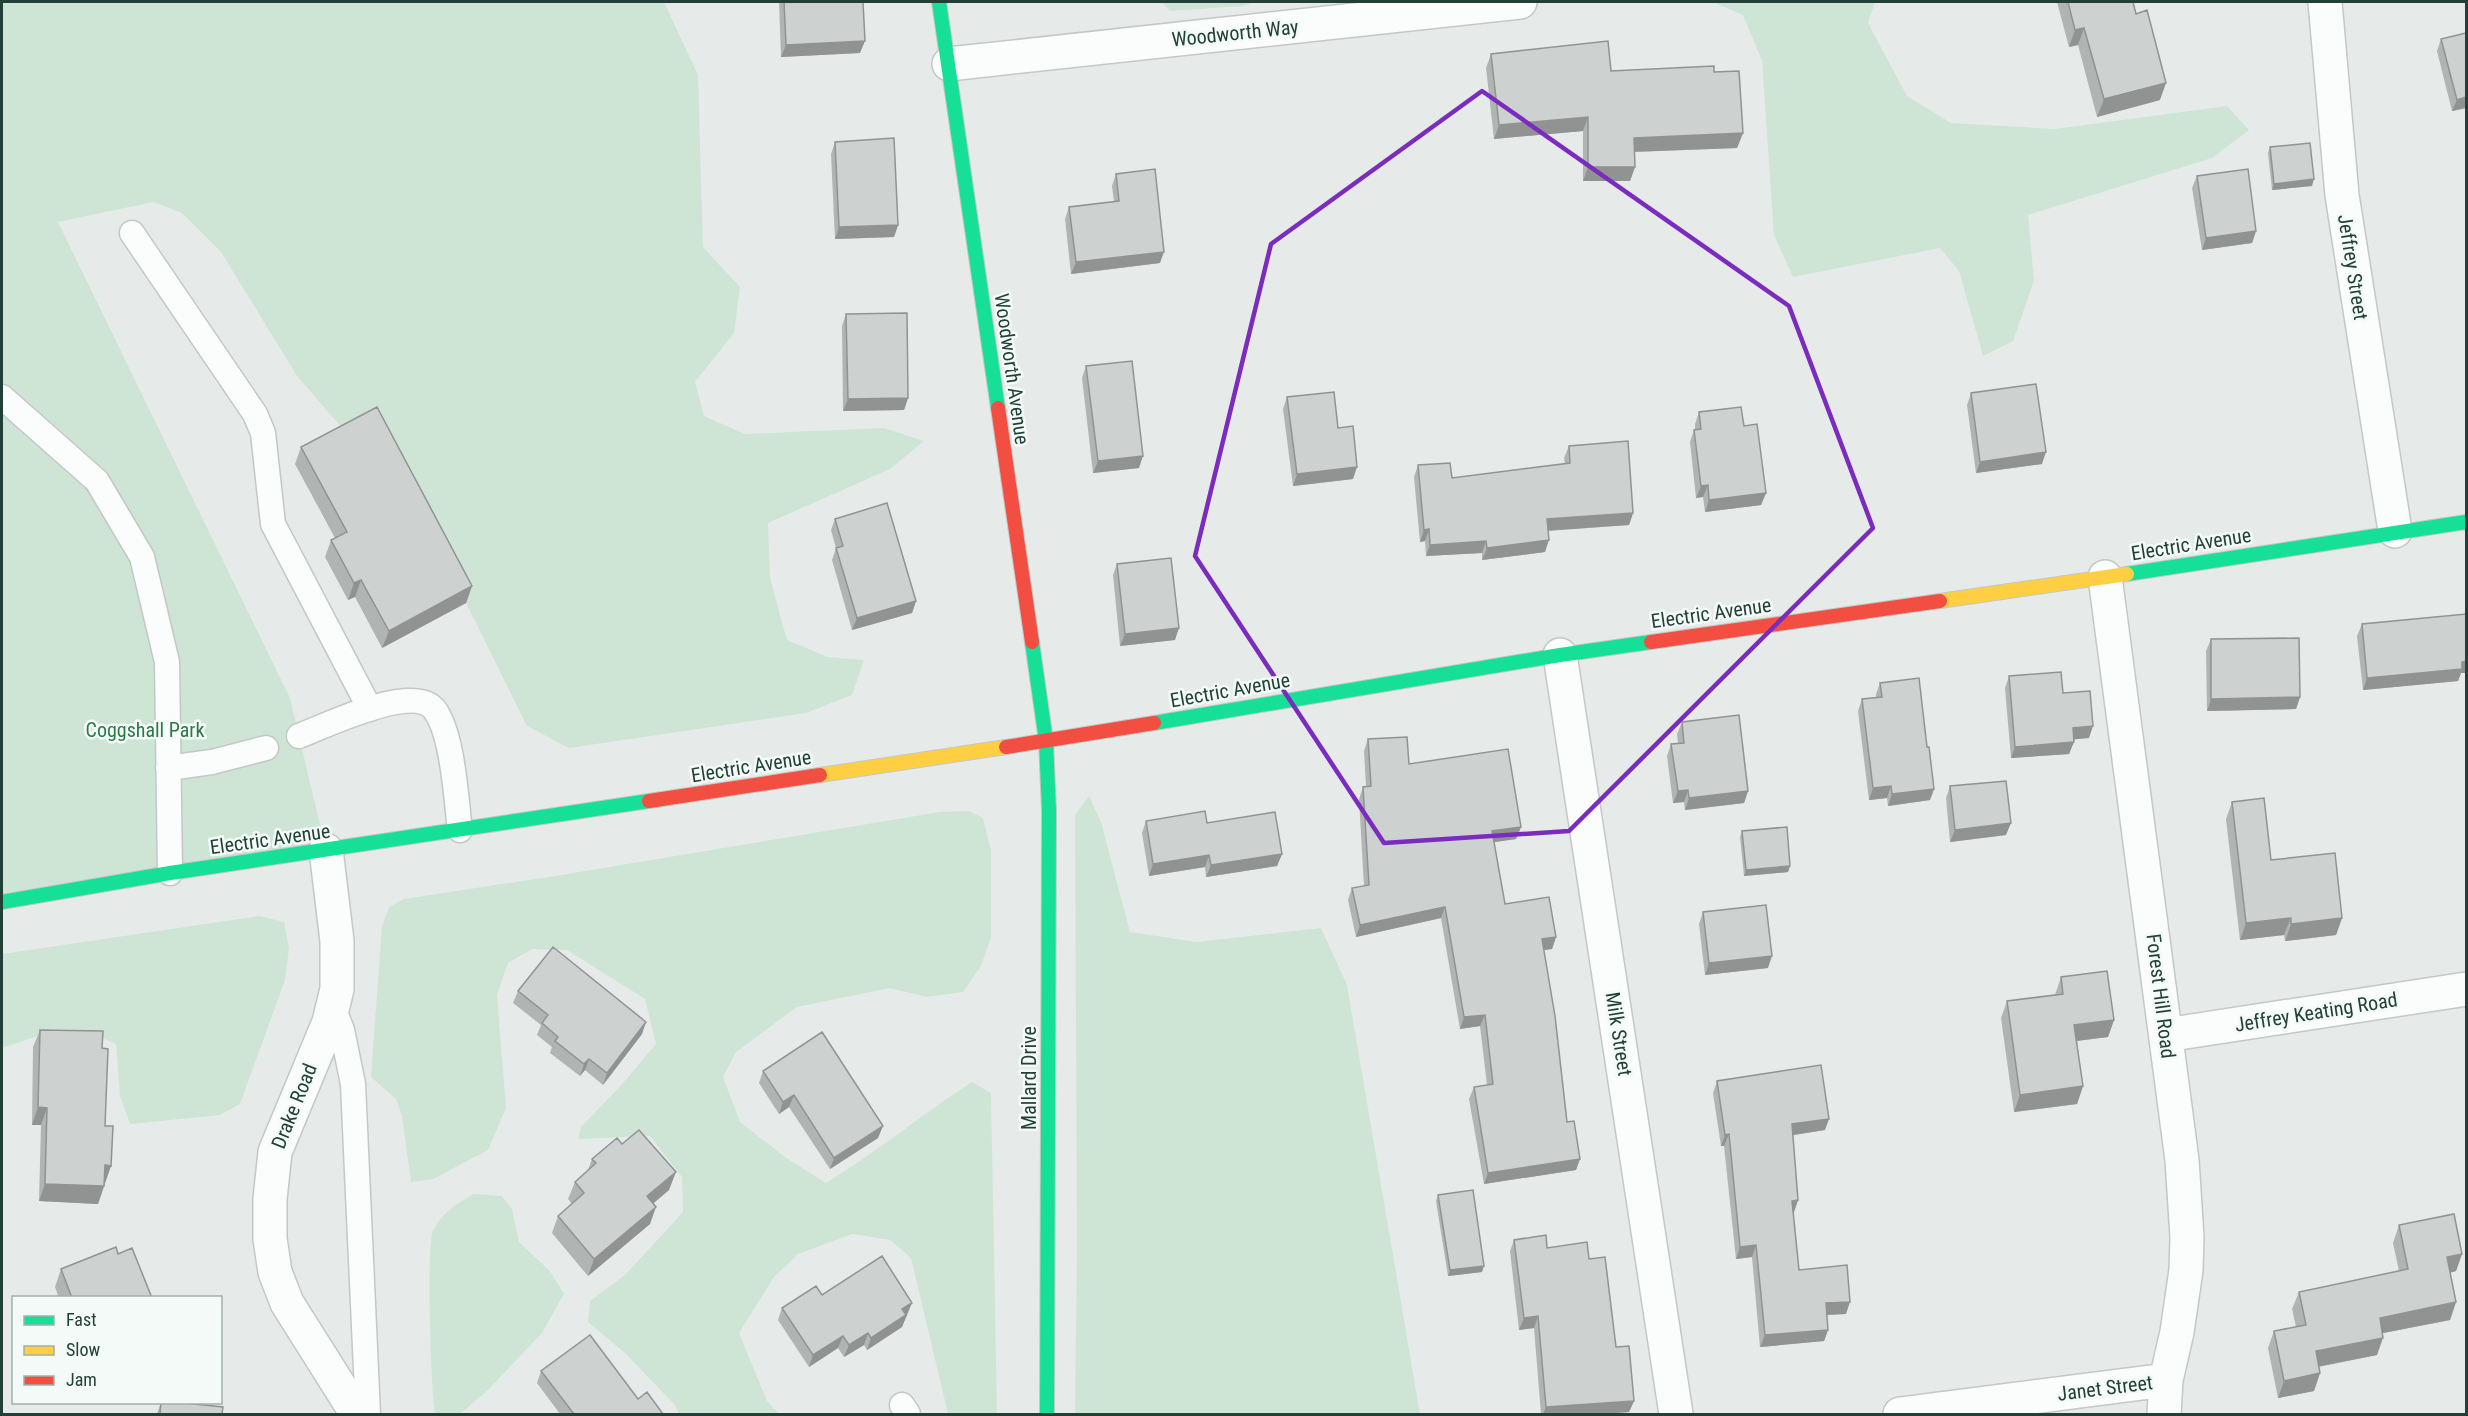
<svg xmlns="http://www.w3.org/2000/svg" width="2468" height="1416" font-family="'Roboto Condensed',sans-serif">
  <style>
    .green { fill: #cee5d5 }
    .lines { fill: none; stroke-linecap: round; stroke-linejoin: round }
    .lane-casing { stroke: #c3c8c6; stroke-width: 27 }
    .street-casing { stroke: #c3c8c6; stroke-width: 36 }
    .fast-casing { stroke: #c1c9c6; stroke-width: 16 }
    .slow-casing { stroke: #c1c9c6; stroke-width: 16 }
    .jam-casing { stroke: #c1c9c6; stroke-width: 16 }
    .lane { stroke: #fbfcfc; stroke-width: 24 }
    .street { stroke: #fbfcfc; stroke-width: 33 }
    .fast { stroke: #16e098; stroke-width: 14 }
    .slow { stroke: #ffcf43; stroke-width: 14 }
    .jam { stroke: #f24e42; stroke-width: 14 }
    .wall { fill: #b0b5b3 }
    .shaded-wall { fill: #909392 }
    .building { fill: #cdd2d0; stroke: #909392; stroke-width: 1.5 }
    .marked { fill: none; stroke: #7b2cbf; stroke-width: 4.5; stroke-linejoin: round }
    .labels { text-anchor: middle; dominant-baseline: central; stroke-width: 5; stroke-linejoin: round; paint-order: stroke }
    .street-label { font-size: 20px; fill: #224037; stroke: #f4faf7 }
    .park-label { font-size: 20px; fill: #2a7947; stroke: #f4faf7 }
  </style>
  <rect width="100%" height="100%" fill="#e6ebe9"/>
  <!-- green -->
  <path class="green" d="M2,2H664L698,75L703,247L740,287L734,333L695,382L704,416L745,434L884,428L924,441L890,469L768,523L770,578L787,640L828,657L864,660L852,695L806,713L569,748L527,726L466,603L349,436L297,376L221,252L182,213L153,202L58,222L290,698L326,850L2,902Z
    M1162,2H1255L1243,6L1170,11Z
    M1713,2H1875L1868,23L1907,96L1951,123L2055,129L2227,106L2249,130L2212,158L2028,215L2034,281L2013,341L1983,356L1959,271L1940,248L1793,277L1774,235L1762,61L1743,15Z
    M1089,796L1101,822L1130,932L1197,942L1321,928L1347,985L1420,1414H1075L1077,1247L1075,815Z
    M969,811L983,818L991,850V937L981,966L963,992L927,997L890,988L797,1007L736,1052L723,1077L740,1122L785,1157L826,1183C877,1152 922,1114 972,1082L991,1093L997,1414H948L911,1258L890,1240L852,1234L798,1254L774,1277L739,1333L767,1401L779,1414H679L675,1405L625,1353L588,1322L590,1301L625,1275L683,1212L682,1177L650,1136L578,1139L581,1127L623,1083L656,1044L645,999L567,950L532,949L508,963L497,995L506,1108L488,1150L433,1179L411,1182L402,1116L396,1099L371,1077L382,926L389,907L404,899L555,876L940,812Z
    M259,916L284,922L289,948L285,980L240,1104L220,1115L130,1124L120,1096L116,1044L95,1035L38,1036L2,1048V954Z
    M473,1194L502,1196L512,1209L519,1242L550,1271L564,1294L542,1333L487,1391L460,1414H435C431,1393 426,1245 433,1231C441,1213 457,1204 473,1194Z"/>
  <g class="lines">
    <!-- lane casing -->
    <g class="lane-casing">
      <path id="lane" d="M132,233L255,414L263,433L273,524L370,709
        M2,397L97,481L142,557L167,662L170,873
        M299,736C325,726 412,683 434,709C453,733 456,799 460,830
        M168,768L212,762L266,748
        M333,1007L342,1030L353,1084L368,1414
        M902,1405L908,1414"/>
    </g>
    <!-- street casing -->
    <g class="street-casing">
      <path id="street" d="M2325,2L2342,195L2395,531
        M949,64L1520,2
        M2105,577L2182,1160L2187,1237L2186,1270L2177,1332L2166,1380L2164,1414
        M1560,655L1676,1414
        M326,850L337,941V989L329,1022L275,1152L270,1199V1239L275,1272L287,1303L357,1414
        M2166,1035L2466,989
        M1900,1414L2166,1380"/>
    </g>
    <!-- fast casing -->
    <g class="fast-casing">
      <path id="fast" d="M939,2L998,408
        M2127,574L2466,522
        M1032,642L1046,741L1049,811L1047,1414
        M1154,723L1560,655L1651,642
        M2,902L170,873L649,801"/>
    </g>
    <!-- slow casing -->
    <g class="slow-casing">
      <path id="slow" d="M1940,601L2127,574
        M820,775L1006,747"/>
    </g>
    <!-- jam casing -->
    <g class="jam-casing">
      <path id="jam" d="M998,408L1032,642
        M1651,642L1940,601
        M1006,747L1154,723
        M649,801L820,775"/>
    </g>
    <!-- lane -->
    <use href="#lane" class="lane"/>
    <!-- street -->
    <use href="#street" class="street"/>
    <!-- fast -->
    <use href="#fast" class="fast"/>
    <!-- slow -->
    <use href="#slow" class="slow"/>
    <!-- jam -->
    <use href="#jam" class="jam"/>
  </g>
  <!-- wall -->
  <path class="wall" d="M779,2H863L860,53L781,57Z
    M2057,2H2133L2160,100L2097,117L2078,45L2069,47Z
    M2441,39L2466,108L2452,111L2437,51Z
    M1491,54L1611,71L1714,72L1743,133L1737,148L1634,152L1635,167L1630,181H1583V131L1494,139L1486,68Z
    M835,142L898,225L894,237L835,239L831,154Z
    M2270,147L2312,186L2272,190L2268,153Z
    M1116,174L1160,263L1071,274L1065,219L1069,207L1114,202L1112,186Z
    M2197,176L2256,231L2252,243L2202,250L2192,188Z
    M846,314L908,398L904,410L843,411L842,326Z
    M1086,366L1139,468L1093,473L1082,378Z
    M1971,393L2042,464L1976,473L1967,405Z
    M1287,397L1338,428L1353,479L1293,486L1283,409Z
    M1699,412L1744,426L1766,493L1761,505L1705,512L1703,497L1696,498L1690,442L1694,430H1695V424Z
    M1569,446L1633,513L1629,525L1548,531L1545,552L1482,560V553L1426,556L1425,541L1420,542L1414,477L1418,465L1452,478L1565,464L1564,458Z
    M301,447L472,586L466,603L382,648L355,597L348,600L325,557L331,540L335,538L295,464Z
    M835,519L916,601L912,613L852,630L832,560L836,548L831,530Z
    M1117,564L1175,640L1120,646L1113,575Z
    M2466,614V673H2461L2458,681L2363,690L2357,636L2362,624Z
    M2211,639L2300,697L2296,709L2207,711L2206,651Z
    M2009,676L2063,693L2089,738L2074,739L2069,754L2011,758L2005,688Z
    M1880,683L1927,747L1934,789L1930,800L1888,806L1887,798L1869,800L1858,711L1862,699L1876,698V694Z
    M1682,722L1748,791L1744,803L1685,810L1684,802L1673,803L1667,756L1671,744L1678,743L1677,734Z
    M1368,739L1409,764L1521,827L1516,839L1494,842L1505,904L1556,937L1552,949L1544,950L1567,1122L1580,1159L1576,1170L1484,1184L1469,1099L1474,1087L1487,1085L1480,1026L1460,1029L1441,918L1356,937L1348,900L1352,888L1364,886L1359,799L1363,787H1366L1364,751Z
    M1950,786L2006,835L1950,842L1946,798Z
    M2232,802L2271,860L2342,918L2336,935L2285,941L2284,935L2240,940L2226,819Z
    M1146,821L1207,823L1282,854L1277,866L1206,877L1205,867L1149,876L1142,833Z
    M1742,831L1790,866L1788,872L1744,876L1740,837Z
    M1703,912L1768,968L1705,975L1699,924Z
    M2061,977L2114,1020L2108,1037L2077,1041L2083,1086L2077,1104L2014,1112L2001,1018L2007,1001L2055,995Z
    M518,991L642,1034L603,1085L585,1070L580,1076L550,1053L552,1047L537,1035L541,1025L513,1003Z
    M40,1030L102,1048L105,1126L111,1166L105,1183L98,1204L39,1201L41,1125H32L33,1047Z
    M763,1071L878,1138L830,1169L789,1107L779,1114L759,1083Z
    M1717,1081L1825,1130L1793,1135L1798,1200L1794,1212H1793L1799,1270L1846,1314L1827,1315L1828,1330L1824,1341L1760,1347L1752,1257L1736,1259L1724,1146H1721L1713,1093Z
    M622,1144L669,1190L653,1203L650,1224L588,1276L552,1233L558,1216L572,1204L568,1199L575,1182L588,1170L592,1159Z
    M1438,1195L1482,1272L1448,1276L1436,1201Z
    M2399,1225L2462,1254L2456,1271L2450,1273L2456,1302L2450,1320L2383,1333L2377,1355L2319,1367L2320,1373L2314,1391L2278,1398L2268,1348L2274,1331L2296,1327L2292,1309L2299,1292L2399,1271L2393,1243Z
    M1514,1240L1589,1259L1616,1347L1634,1401L1629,1412L1602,1414H1541L1534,1328L1519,1330L1510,1251Z
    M118,1254L152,1298H59L55,1287L61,1269Z
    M822,1295L908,1315L906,1316L902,1327L867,1350L864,1345L844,1357L838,1348L809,1367L778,1320L782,1308Z
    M541,1371L638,1399L663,1414H560L537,1383Z
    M161,1402L222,1414H157Z"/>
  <!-- shaded-wall -->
  <path class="shaded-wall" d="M2084,28L2078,45L2069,47L2075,30Z
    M865,41L860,53L781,57L786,45Z
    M2166,83L2160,100L2097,117L2104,99Z
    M2466,97V108L2452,111L2457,100Z
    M1588,117L1583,131L1494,139L1499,125Z
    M1743,133L1737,148L1629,152L1634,138Z
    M1588,167H1635L1630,181H1583Z
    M2314,179L2312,186L2272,190L2274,184Z
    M898,225L894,237L835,239L839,227Z
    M2256,231L2252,243L2202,250L2206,238Z
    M1164,252L1160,263L1071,274L1076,262Z
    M908,398L904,410L843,411L848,399Z
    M2046,452L2042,464L1976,473L1980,462Z
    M1143,456L1139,468L1093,473L1098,461Z
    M1357,467L1353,479L1293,486L1297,474Z
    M1708,485L1703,497L1696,498L1701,486Z
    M1766,493L1761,505L1705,512L1709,500Z
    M1633,513L1629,525L1542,531L1547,519Z
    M1429,529L1425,541L1420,542L1424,530Z
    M1549,540L1545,552L1482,560L1487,548Z
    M1486,541L1482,553L1426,556L1430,545Z
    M361,580L355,597L348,600L354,583Z
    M472,586L466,603L382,648L389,631Z
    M916,601L912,613L852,630L857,618Z
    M1179,628L1175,640L1120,646L1125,634Z
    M2466,661V673H2461L2458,681L2363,690L2367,678Z
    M2300,697L2296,709L2207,711L2211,699Z
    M2093,726L2089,738L2068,740L2073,728Z
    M2074,742L2069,754L2011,758L2015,747Z
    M1891,786L1887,798L1869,800L1873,788Z
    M1934,789L1930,800L1888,806L1892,794Z
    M1688,790L1684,802L1673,803L1678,791Z
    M1748,791L1744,803L1685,810L1689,798Z
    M2011,823L2006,835L1950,842L1955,830Z
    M1521,827L1516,839L1488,843L1492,831Z
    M1282,854L1277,866L1206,877L1211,865Z
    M1209,855L1205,867L1149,876L1153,864Z
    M1790,866L1788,872L1744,876L1746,870Z
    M1445,907L1441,918L1356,937L1360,925Z
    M2291,918L2284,935L2240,940L2246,923Z
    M2342,918L2336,935L2285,941L2291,924Z
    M1556,937L1552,949L1538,951L1542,939Z
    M1772,956L1768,968L1705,975L1709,963Z
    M1485,1015L1480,1026L1460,1029L1464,1017Z
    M2114,1020L2108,1037L2068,1042L2074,1025Z
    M646,1022L642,1034L603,1085L607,1073Z
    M589,1059L585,1070L580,1076L584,1064Z
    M2083,1086L2077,1104L2014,1112L2020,1095Z
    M794,1095L789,1107L779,1114L783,1102Z
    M38,1107L47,1108L41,1125H32Z
    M1829,1119L1825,1130L1787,1136L1792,1124Z
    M883,1126L878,1138L830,1169L834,1158Z
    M1729,1134L1724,1146H1721L1725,1135Z
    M1580,1159L1576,1170L1484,1184L1488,1173Z
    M105,1165L111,1166L105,1183L99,1182Z
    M676,1172L669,1190L641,1214L647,1196Z
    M45,1184L104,1186L98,1204L39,1201Z
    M1798,1200L1794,1212H1788L1792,1201Z
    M656,1207L650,1224L588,1276L594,1259Z
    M1756,1245L1752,1257L1736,1259L1740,1247Z
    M2462,1254L2456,1271L2440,1275L2447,1257Z
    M1484,1266L1482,1272L1448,1276L1450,1270Z
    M1850,1302L1846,1314L1822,1315L1826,1303Z
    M2456,1302L2450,1320L2373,1335L2380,1318Z
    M912,1303L902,1327L867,1350L871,1338L902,1309Z
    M1538,1316L1534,1328L1519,1330L1524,1318Z
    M1828,1330L1824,1341L1760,1347L1765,1335Z
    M868,1333L864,1345L844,1357L849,1345Z
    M843,1336L838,1348L809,1367L813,1355Z
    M2383,1338L2377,1355L2310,1368L2316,1351Z
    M2320,1373L2314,1391L2278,1398L2284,1381Z
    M1634,1401L1629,1412L1602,1414H1543L1546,1407Z"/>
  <!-- building -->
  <path class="building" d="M784,2H863L865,41L786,45Z
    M2068,2H2133L2136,14L2147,10L2166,83L2104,99L2084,28L2075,30Z
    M2466,33V97L2457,100L2441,39Z
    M1608,41L1611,71L1714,66V72L1739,71L1743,133L1634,138L1635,167H1588V117L1499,125L1491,54Z
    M894,138L898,225L839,227L835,142Z
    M2310,143L2314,179L2274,184L2270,147Z
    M1155,169L1164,252L1076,262L1069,207L1119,201L1116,174Z
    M2248,169L2256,231L2206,238L2197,176Z
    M907,313L908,398L848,399L846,314Z
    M1132,361L1143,456L1098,461L1086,366Z
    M2036,384L2046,452L1980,462L1971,393Z
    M1334,392L1338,428L1353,426L1357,467L1297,474L1287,397Z
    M377,407L472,586L389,631L361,580L354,583L331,540L347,532L301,447Z
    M1741,407L1744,426L1757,424L1766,493L1709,500L1708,485L1701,486L1694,430L1701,429L1699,412Z
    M1628,441L1633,513L1547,519L1549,540L1487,548L1486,541L1430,545L1429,529L1424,530L1418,465L1450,463L1452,478L1570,463L1569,446Z
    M887,503L916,601L857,618L836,548L843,546L835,519Z
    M1171,558L1179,628L1125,634L1117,564Z
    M2466,614V661L2462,662V669L2367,678L2362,624Z
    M2299,638L2300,697L2211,699V639Z
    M2061,672L2063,693L2090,691L2093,726L2073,728L2074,742L2015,747L2009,676Z
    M1919,678L1927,747H1929L1934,789L1892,794L1891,786L1873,788L1862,699L1882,697L1880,683Z
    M1739,715L1748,791L1689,798L1688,790L1678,791L1671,744L1684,743L1682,722Z
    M1407,737L1409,764L1508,749L1521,827L1492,831L1505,904L1549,897L1556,937L1542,939L1555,1016L1567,1122L1574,1121L1580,1159L1488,1173L1474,1087L1493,1084L1485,1015L1464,1017L1445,907L1360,925L1352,888L1369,885L1363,787L1371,786L1368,739Z
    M2006,781L2011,823L1955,830L1950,786Z
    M2264,798L2271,860L2335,853L2342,918L2291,924V918L2246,923L2232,802Z
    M1205,811L1207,823L1275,812L1282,854L1211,865L1209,855L1153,864L1146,821Z
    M1787,827L1790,866L1746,870L1742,831Z
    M1766,905L1772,956L1709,963L1703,912Z
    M553,947L646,1022L607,1073L589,1059L584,1064L555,1041L558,1037L542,1023L548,1015L518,991Z
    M2107,971L2114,1020L2074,1025L2083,1086L2020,1095L2007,1001L2063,994L2061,977Z
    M40,1030L103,1031L102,1048L108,1049L105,1126H113L111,1166L105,1165L104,1186L45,1184L47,1108L38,1107Z
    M822,1032L883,1126L834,1158L794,1095L783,1102L763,1071Z
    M1821,1065L1829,1119L1792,1124L1798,1200L1792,1201L1799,1270L1847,1265L1850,1302L1826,1303L1828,1330L1765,1335L1756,1245L1740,1247L1729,1134L1725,1135L1717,1081Z
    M639,1130L676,1172L647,1196L656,1207L594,1259L558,1216L584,1193L575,1182L596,1163L592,1159L617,1138L622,1144Z
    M1473,1190L1484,1266L1450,1270L1438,1195Z
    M2454,1214L2462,1254L2447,1257L2456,1302L2380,1318L2383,1338L2316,1351L2320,1373L2284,1381L2274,1331L2306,1325L2299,1292L2408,1269L2399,1225Z
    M1546,1235L1547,1248L1587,1242L1589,1259L1605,1257L1616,1347L1629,1346L1634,1401L1546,1407L1538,1316L1524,1318L1514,1240Z
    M116,1247L118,1254L132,1248L152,1298H72L61,1269Z
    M882,1256L912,1303L902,1309L906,1315L871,1338L868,1333L849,1345L843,1336L813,1355L782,1308L816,1286L822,1295Z
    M590,1335L638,1399L647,1392L663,1414H574L541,1371Z
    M161,1402H174L223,1407L222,1414H160Z"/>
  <!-- marked area -->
  <path class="marked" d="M1482,91L1789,306L1873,528L1569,831L1384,843L1195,556L1271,244Z"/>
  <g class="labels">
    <!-- street labels -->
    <g class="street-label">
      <text transform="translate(1235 33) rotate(-6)">Woodworth Way</text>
      <text transform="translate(2353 267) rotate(81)">Jeffrey Street</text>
      <text transform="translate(1012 369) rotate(82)">Woodworth Avenue</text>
      <text transform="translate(2191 544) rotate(-9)">Electric Avenue</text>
      <text transform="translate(1711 613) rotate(-8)">Electric Avenue</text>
      <text transform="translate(1230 690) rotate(-10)">Electric Avenue</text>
      <text transform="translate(751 766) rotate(-9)">Electric Avenue</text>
      <text transform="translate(270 839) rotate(-8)">Electric Avenue</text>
      <text transform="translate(2161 996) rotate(83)">Forest Hill Road</text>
      <text transform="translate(2316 1012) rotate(-9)">Jeffrey Keating Road</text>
      <text transform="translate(1619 1034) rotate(81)">Milk Street</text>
      <text transform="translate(1029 1078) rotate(-90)">Mallard Drive</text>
      <text transform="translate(294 1106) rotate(-68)">Drake Road</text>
      <text transform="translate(2105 1388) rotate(-7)">Janet Street</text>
    </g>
    <!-- park labels -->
    <g class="park-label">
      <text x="145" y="730">Coggshall Park</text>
    </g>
  </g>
  <!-- border -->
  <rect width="2468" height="1416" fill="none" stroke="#224037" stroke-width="6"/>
  <!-- legend -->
  <rect x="12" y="1296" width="210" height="108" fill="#f4faf7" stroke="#a0b0aa" stroke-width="1.5"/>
  <rect x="24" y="1316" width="30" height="9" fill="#16e098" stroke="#a0b0aa" stroke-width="1.5"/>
  <text x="66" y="1326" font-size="18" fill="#224037">Fast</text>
  <rect x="24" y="1346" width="30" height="9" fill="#ffcf43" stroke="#a0b0aa" stroke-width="1.5"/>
  <text x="66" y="1356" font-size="18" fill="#224037">Slow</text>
  <rect x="24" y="1376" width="30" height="9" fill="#f24e42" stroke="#a0b0aa" stroke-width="1.5"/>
  <text x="66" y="1386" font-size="18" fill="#224037">Jam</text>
</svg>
